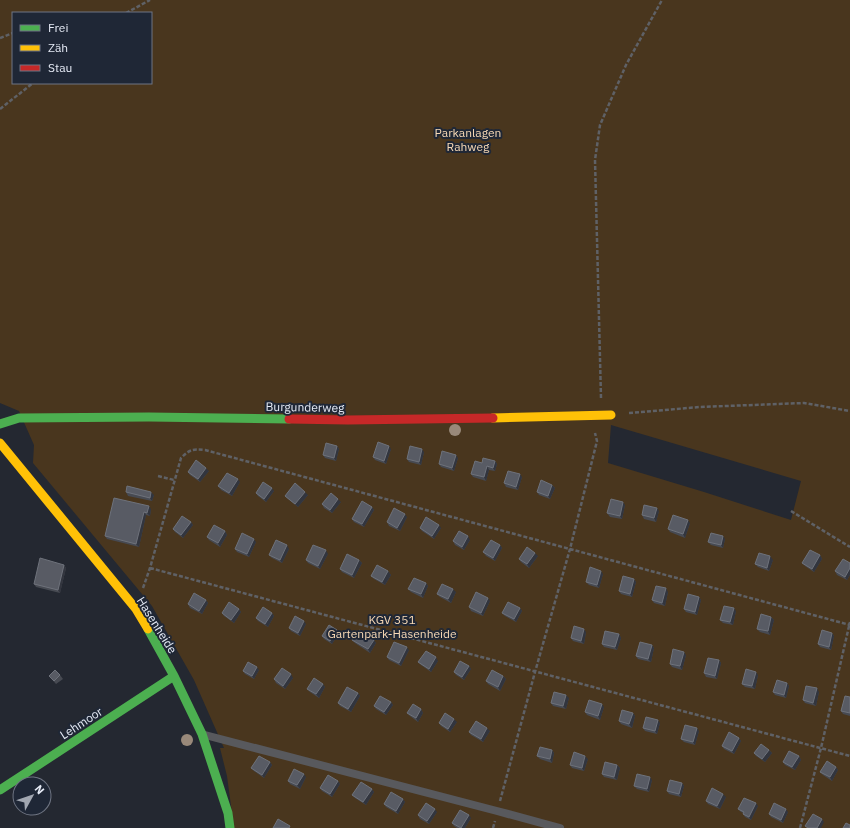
<svg xmlns="http://www.w3.org/2000/svg" width="850" height="828" font-family="'IBM Plex Sans',sans-serif">
  <style>
    .green { fill: #49361e; fill-rule: evenodd }
    .lines { fill: none; stroke-linecap: round; stroke-linejoin: round }
    .path { stroke: #5f6166; stroke-width: 2.5; stroke-dasharray: 4 2; stroke-linecap: butt }
    .lane { stroke: #58595d; stroke-width: 8 }
    .fast { stroke: #4caf50; stroke-width: 9 }
    .slow { stroke: #ffc107; stroke-width: 9 }
    .jam { stroke: #c62828; stroke-width: 9 }
    .tree { fill: #99897a }
    .wall { fill: #474a52 }
    .shaded-wall { fill: #32353e }
    .building { fill: #585b64; stroke: #6e727b }
    .labels { text-anchor: middle; dominant-baseline: central; stroke-width: 4; stroke-linejoin: round; paint-order: stroke }
    .park-label { font-size: 12px; fill: #f8d9b5; stroke: #1f2736 }
    .street-label { font-size: 12px; fill: #e6ebf6; stroke: #1f2736 }
  </style>
  <rect width="100%" height="100%" fill="#242831"/>
  <!-- green -->
  <path class="green" d="M0,0H850V828H234L227,776L220,748H224L194,680L152,606L33,463L34,445L19,411L0,403ZM13,13H151V83H13ZM611,425L801,481L791,520L704,492L608,463Z"/>
  <g class="lines">
    <!-- path -->
    <path class="path" d="M126,13L150,0
      M0,38L13,33
      M0,109L33,83
      M601,398L595,160L600,125L626,65L662,0
      M629,413L700,407L804,403L850,411
      M158,476L174,480
      M791,511L850,547
      M150,568L850,756
      M143,588L150,568L181,458C190,449 193,449 205,450L850,625
      M500,801L535,672L570,549L597,441L595,433
      M493,828L495,821
      M800,828L821,748L850,622"/>
    <!-- lane -->
    <path class="lane" d="M205,735L497,811L560,828"/>
    <!-- fast -->
    <path class="fast" d="M0,424L19,418L149,417L289,419
      M148,629L174,676L202,734L228,813L230,828
      M0,790L174,676"/>
    <!-- slow -->
    <path class="slow" d="M493,418L611,415
      M0,443L136,609L148,629"/>
    <!-- jam -->
    <path class="jam" d="M289,419L348,420L493,418"/>
  </g>
  <!-- trees -->
  <g class="tree">
    <circle cx="455" cy="430" r="6"/>
    <circle cx="187" cy="740" r="6"/>
  </g>
  <!-- wall -->
  <path class="wall" d="M337,446L339,449L336,461L325,458L323,455Z
    M391,449L386,464L375,460L373,457Z
    M424,452L421,465L409,462L407,459Z
    M458,458L454,471L441,467L439,464Z
    M495,461L497,464L495,471L489,470L486,481L473,477L471,474L482,463Z
    M209,471L200,482L190,475L188,472Z
    M522,477L518,490L506,487L504,483Z
    M240,482L232,496L221,490L218,486Z
    M552,485L555,488L550,499L539,495L537,492Z
    M274,491L266,502L258,496L256,493Z
    M126,492L154,495L152,501L128,496Z
    M308,495L298,507L288,499L285,496Z
    M114,498L151,509L150,516L146,515L139,547L107,539L105,536Z
    M341,502L332,513L324,508L322,504Z
    M625,505L622,519L610,517L607,513Z
    M372,507L374,510L364,527L354,522L352,519Z
    M659,511L656,522L644,519L642,515Z
    M407,517L400,531L389,526L387,522Z
    M191,522L193,525L183,538L175,532L173,529Z
    M690,523L685,538L670,532L668,529Z
    M420,528H441L434,539L422,531Z
    M225,531L227,535L220,547L209,540L207,537Z
    M725,539L723,548L711,545L708,542Z
    M470,540L464,550L455,545L453,541Z
    M256,542L249,557L237,552L235,549Z
    M500,545L502,548L495,561L486,556L483,552Z
    M289,549L282,563L272,558L269,555Z
    M328,554L320,569L308,563L306,560Z
    M820,555L822,559L814,572L805,566L802,563Z
    M538,556L529,568L521,562L519,559Z
    M359,560L362,563L354,578L342,572L340,569Z
    M773,560L769,571L758,567L755,564Z
    M850,563V575L847,580L837,575L835,571Z
    M64,565L66,568L60,593L36,587L34,584Z
    M388,571L391,575L385,585L374,579L371,576Z
    M603,574L599,588L589,585L586,582Z
    M634,579L636,582L632,597L621,594L619,591Z
    M426,583L428,586L423,598L411,592L408,589Z
    M456,592L451,603L440,597L437,594Z
    M668,592L665,606L654,603L652,600Z
    M699,597L701,600L697,615L686,612L684,609Z
    M206,600L208,603L202,614L190,608L188,604Z
    M490,601L483,616L471,611L469,607Z
    M520,608L522,611L516,622L505,616L502,613Z
    M239,609L241,612L234,623L224,616L222,613Z
    M736,611L733,625L723,623L720,620Z
    M272,613L274,616L268,627L258,621L256,618Z
    M771,617L774,620L770,635L760,632L757,629Z
    M306,624L300,636L291,631L289,628Z
    M586,632L584,644L573,641L571,638Z
    M339,633L332,644L324,639L322,636Z
    M832,633L834,636L831,650L820,647L818,644Z
    M619,634L621,638L617,650L604,647L602,644Z
    M352,640H374L376,643L370,653L355,643Z
    M652,645L654,648L651,662L638,659L636,656Z
    M409,650L401,666L389,660L387,657Z
    M686,655L682,670L672,667L670,664Z
    M719,660L721,663L717,679L706,677L704,673Z
    M438,661L431,672L421,665L418,662Z
    M469,666L471,669L464,680L456,675L454,672Z
    M259,670L254,679L245,674L243,671Z
    M60,675L63,679L56,684L49,676Z
    M758,675L755,689L745,687L742,684Z
    M503,676L506,679L500,691L488,684L486,681Z
    M293,678L285,689L276,683L274,679Z
    M787,683L789,686L786,698L775,695L773,692Z
    M323,684L325,687L319,698L310,692L307,689Z
    M819,692L816,706L805,703L803,700Z
    M358,693L360,696L351,712L340,706L338,703Z
    M850,697V716L843,714L841,711Z
    M569,698L566,709L553,706L551,703Z
    M391,702L393,705L386,715L376,709L374,706Z
    M604,707L600,720L587,715L585,712Z
    M421,709L423,713L418,722L410,716L407,713Z
    M633,713L635,716L632,728L621,724L619,721Z
    M457,722L450,732L441,726L439,723Z
    M660,723L657,734L645,731L643,728Z
    M490,731L483,742L471,735L469,732Z
    M699,731L695,745L684,742L681,739Z
    M739,738L741,741L734,754L724,749L722,746Z
    M552,750L554,753L552,763L540,759L537,756Z
    M769,750L772,753L765,762L756,756L754,753Z
    M799,756L801,760L795,770L785,765L783,762Z
    M588,759L584,771L572,768L570,765Z
    M270,762L272,765L264,778L254,771L251,768Z
    M617,765L620,768L617,780L604,777L602,774Z
    M836,767L838,770L832,781L823,775L820,772Z
    M306,777L300,789L290,784L288,781Z
    M652,780L649,792L637,789L634,786Z
    M338,781L340,784L332,797L322,791L320,788Z
    M682,783L684,786L681,797L669,794L667,791Z
    M372,789L374,792L366,805L355,798L352,795Z
    M726,797L720,809L708,804L706,801Z
    M403,799L405,802L398,814L386,807L384,804Z
    M758,806L751,820L745,817L743,814V813L741,812L738,809Z
    M437,812L429,824L420,819L418,815Z
    M788,812L783,823L771,817L769,814Z
    M471,818L465,828H457L454,826L452,823Z"/>
  <!-- shaded-wall -->
  <path class="shaded-wall" d="M337,446L339,449L336,461L334,458Z
    M389,446L391,449L386,464L384,461Z
    M422,449L424,452L421,465L419,462Z
    M456,455L458,458L454,471L452,468Z
    M495,461L497,464L495,471L493,468Z
    M487,466L489,470L486,481L484,477Z
    M206,468L209,471L200,482L198,479Z
    M520,474L522,477L518,490L516,487Z
    M238,479L240,482L232,496L229,493Z
    M552,485L555,488L550,499L548,496Z
    M272,488L274,491L266,502L264,499Z
    M151,492L154,495L152,501L150,498Z
    M305,492L308,495L298,507L295,504Z
    M338,499L341,502L332,513L330,510Z
    M623,502L625,505L622,519L620,516Z
    M149,506L151,509L150,516L147,513Z
    M372,507L374,510L364,527L362,524Z
    M657,508L659,511L656,522L654,518Z
    M144,512L146,515L139,547L136,544Z
    M405,514L407,517L400,531L397,528Z
    M688,520L690,523L685,538L683,534Z
    M191,522L193,525L183,538L181,535Z
    M439,525L441,528L434,539L432,536Z
    M225,531L227,535L220,547L218,543Z
    M468,536L470,540L464,550L462,547Z
    M723,536L725,539L723,548L721,545Z
    M254,539L256,542L249,557L247,554Z
    M287,545L289,549L282,563L280,560Z
    M500,545L502,548L495,561L493,558Z
    M326,550L328,554L320,569L318,566Z
    M535,553L538,556L529,568L527,564Z
    M820,555L822,559L814,572L812,569Z
    M770,556L773,560L769,571L767,568Z
    M359,560L362,563L354,578L352,575Z
    M64,565L66,568L60,593L58,590Z
    M850,568V575L847,580L845,577Z
    M388,571L391,575L385,585L382,582Z
    M601,571L603,574L599,588L597,585Z
    M634,579L636,582L632,597L630,594Z
    M426,583L428,586L423,598L421,594Z
    M666,588L668,592L665,606L662,603Z
    M453,589L456,592L451,603L448,599Z
    M699,597L701,600L697,615L695,612Z
    M488,598L490,601L483,616L481,613Z
    M206,600L208,603L202,614L199,611Z
    M520,608L522,611L516,622L514,619Z
    M734,608L736,611L733,625L730,622Z
    M239,609L241,612L234,623L231,620Z
    M272,613L274,616L268,627L265,624Z
    M771,617L774,620L770,635L768,631Z
    M304,621L306,624L300,636L298,633Z
    M584,629L586,632L584,644L581,641Z
    M337,630L339,633L332,644L330,641Z
    M832,633L834,636L831,650L829,647Z
    M619,634L621,638L617,650L615,647Z
    M374,640L376,643L370,653L368,649Z
    M652,645L654,648L651,662L648,659Z
    M407,647L409,650L401,666L399,663Z
    M684,652L686,655L682,670L680,666Z
    M436,657L438,661L431,672L429,669Z
    M719,660L721,663L717,679L715,676Z
    M469,666L471,669L464,680L462,677Z
    M257,667L259,670L254,679L252,676Z
    M756,672L758,675L755,689L752,686Z
    M291,674L293,678L285,689L283,686Z
    M503,676L506,679L500,691L498,687Z
    M787,683L789,686L786,698L784,695Z
    M323,684L325,687L319,698L316,694Z
    M817,688L819,692L816,706L813,703Z
    M358,693L360,696L351,712L348,709Z
    M566,695L569,698L566,709L563,706Z
    M391,702L393,705L386,715L384,712Z
    M602,704L604,707L600,720L598,716Z
    M421,709L423,713L418,722L416,718Z
    M633,713L635,716L632,728L629,724Z
    M454,719L457,722L450,732L448,729Z
    M658,720L660,723L657,734L655,731Z
    M487,728L490,731L483,742L481,739Z
    M697,728L699,731L695,745L693,742Z
    M739,738L741,741L734,754L732,751Z
    M552,750L554,753L552,763L550,759Z
    M769,750L772,753L765,762L762,759Z
    M585,756L588,759L584,771L582,768Z
    M799,756L801,760L795,770L792,767Z
    M270,762L272,765L264,778L262,775Z
    M617,765L620,768L617,780L614,777Z
    M836,767L838,770L832,781L830,777Z
    M304,774L306,777L300,789L297,785Z
    M650,777L652,780L649,792L647,789Z
    M338,781L340,784L332,797L330,794Z
    M682,783L684,786L681,797L679,794Z
    M372,789L374,792L366,805L363,802Z
    M723,794L726,797L720,809L717,806Z
    M403,799L405,802L398,814L396,811Z
    M756,803L758,806L751,820L749,817Z
    M435,809L437,812L429,824L427,821Z
    M786,809L788,812L783,823L781,820Z
    M469,815L471,818L465,828H461Z
    M822,819L824,822L821,828H817Z"/>
  <!-- building -->
  <path class="building" d="M378,442L389,446L384,461L373,457Z
    M326,443L337,446L334,458L323,455Z
    M410,446L422,449L419,462L407,459Z
    M442,451L456,455L452,468L439,464Z
    M483,458L495,461L493,468L487,466L484,477L471,474L475,461L482,463Z
    M196,460L206,468L198,479L188,472Z
    M508,471L520,474L516,487L504,483Z
    M227,473L238,479L229,493L218,486Z
    M541,480L552,485L548,496L537,492Z
    M263,482L272,488L264,499L256,493Z
    M295,483L305,492L295,504L285,496Z
    M127,486L151,492L150,498L126,492Z
    M331,493L338,499L330,510L322,504Z
    M114,498L149,506L147,513L144,512L136,544L105,536Z
    M611,499L623,502L620,516L607,513Z
    M362,501L372,507L362,524L352,519Z
    M644,505L657,508L654,518L642,515Z
    M394,508L405,514L397,528L387,522Z
    M673,515L688,520L683,534L668,529Z
    M182,516L191,522L181,535L173,529Z
    M426,517L439,525L432,536L420,528Z
    M214,525L225,531L218,543L207,537Z
    M459,531L468,536L462,547L453,541Z
    M242,533L254,539L247,554L235,549Z
    M711,533L723,536L721,545L708,542Z
    M276,540L287,545L280,560L269,555Z
    M491,540L500,545L493,558L483,552Z
    M313,545L326,550L318,566L306,560Z
    M527,547L535,553L527,564L519,559Z
    M810,550L820,555L812,569L802,563Z
    M759,553L770,556L767,568L755,564Z
    M347,554L359,560L352,575L340,569Z
    M40,558L64,565L58,590L34,584Z
    M843,559L850,563V568L845,577L835,571Z
    M377,565L388,571L382,582L371,576Z
    M590,567L601,571L597,585L586,582Z
    M623,576L634,579L630,594L619,591Z
    M414,578L426,583L421,594L408,589Z
    M442,584L453,589L448,599L437,594Z
    M656,586L666,588L662,603L652,600Z
    M476,592L488,598L481,613L469,607Z
    M194,593L206,600L199,611L188,604Z
    M688,594L699,597L695,612L684,609Z
    M229,602L239,609L231,620L222,613Z
    M508,602L520,608L514,619L502,613Z
    M724,606L734,608L730,622L720,620Z
    M263,607L272,613L265,624L256,618Z
    M761,614L771,617L768,631L757,629Z
    M295,616L304,621L298,633L289,628Z
    M329,625L337,630L330,641L322,636Z
    M574,626L584,629L581,641L571,638Z
    M359,630L374,640L368,649L352,640Z
    M822,630L832,633L829,647L818,644Z
    M605,631L619,634L615,647L602,644Z
    M394,642L407,647L399,663L387,657Z
    M640,642L652,645L648,659L636,656Z
    M673,649L684,652L680,666L670,664Z
    M426,651L436,657L429,669L418,662Z
    M708,658L719,660L715,676L704,673Z
    M460,661L469,666L462,677L454,672Z
    M248,662L257,667L252,676L243,671Z
    M282,668L291,674L283,686L274,679Z
    M746,669L756,672L752,686L742,684Z
    M55,670L60,675L54,681L49,676Z
    M492,670L503,676L498,687L486,681Z
    M314,678L323,684L316,694L307,689Z
    M777,680L787,683L784,695L773,692Z
    M806,686L817,688L813,703L803,700Z
    M347,687L358,693L348,709L338,703Z
    M554,692L566,695L563,706L551,703Z
    M380,696L391,702L384,712L374,706Z
    M845,696L850,697V713L841,711Z
    M589,700L602,704L598,716L585,712Z
    M413,704L421,709L416,718L407,713Z
    M622,710L633,713L629,724L619,721Z
    M445,713L454,719L448,729L439,723Z
    M646,717L658,720L655,731L643,728Z
    M476,721L487,728L481,739L469,732Z
    M685,725L697,728L693,742L681,739Z
    M729,732L739,738L732,751L722,746Z
    M761,744L769,750L762,759L754,753Z
    M540,747L552,750L550,759L537,756Z
    M789,751L799,756L792,767L783,762Z
    M574,752L585,756L582,768L570,765Z
    M259,756L270,762L262,775L251,768Z
    M827,761L836,767L830,777L820,772Z
    M605,762L617,765L614,777L602,774Z
    M294,769L304,774L297,785L288,781Z
    M637,774L650,777L647,789L634,786Z
    M328,775L338,781L330,794L320,788Z
    M670,780L682,783L679,794L667,791Z
    M361,782L372,789L363,802L352,795Z
    M712,788L723,794L717,806L706,801Z
    M391,792L403,799L396,811L384,804Z
    M744,798L756,803L749,817L743,814L744,812L738,809Z
    M426,803L435,809L427,821L418,815Z
    M774,803L786,809L781,820L769,814Z
    M460,810L469,815L461,828L452,823Z
    M813,814L822,819L817,828H808L805,826Z
    M278,819L290,826L289,828H273Z
    M846,823L850,825V828H843Z"/>
  <g class="labels">
    <!-- park labels -->
    <g class="park-label">
      <text x="468" y="132">Parkanlagen<tspan x="468" dy="14">Rahweg</tspan></text>
      <text x="392" y="619">KGV 351<tspan x="392" dy="14">Gartenpark-Hasenheide</tspan></text>
    </g>
    <!-- street labels -->
    <g class="street-label">
      <text transform="translate(305 407) rotate(1)">Burgunderweg</text>
      <text transform="translate(157 625) rotate(58)">Hasenheide</text>
      <text transform="translate(81 723) rotate(-33)">Lehmoor</text>
    </g>
  </g>
  <!-- legend -->
  <rect x="12" y="12" width="140" height="72" fill="#1f2736" stroke="#6f7583"/>
  <rect x="20" y="25" width="20" height="6" fill="#4caf50" stroke="#6f7583"/>
  <text x="48" y="32" font-size="12" fill="#e6ebf6">Frei</text>
  <rect x="20" y="45" width="20" height="6" fill="#ffc107" stroke="#6f7583"/>
  <text x="48" y="52" font-size="12" fill="#e6ebf6">Zäh</text>
  <rect x="20" y="65" width="20" height="6" fill="#c62828" stroke="#6f7583"/>
  <text x="48" y="72" font-size="12" fill="#e6ebf6">Stau</text>
  <!-- north arrow -->
  <g transform="translate(32 796) rotate(50)"><circle r="19" fill="#1f2736" stroke="#6f7583"/>
  <path d="M0-3L7 15L0 10L-7 15Z" fill="#a2a7b1"/>
  <text y="-6" font-size="11" font-weight="bold" text-anchor="middle" fill="#e6ebf6">N</text>
  </g>
</svg>
